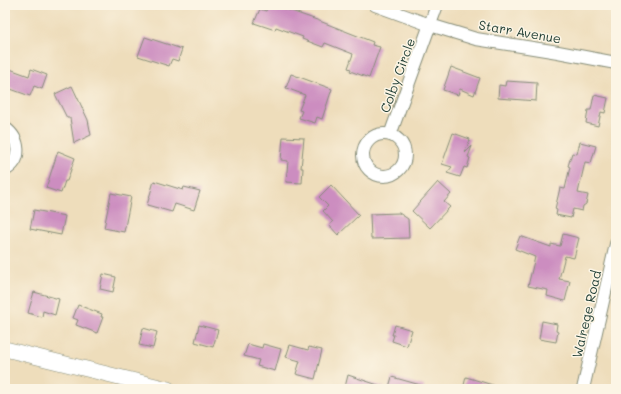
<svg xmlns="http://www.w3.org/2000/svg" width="621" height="394" font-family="Mali,sans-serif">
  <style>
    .building { fill: #cc8dc0 }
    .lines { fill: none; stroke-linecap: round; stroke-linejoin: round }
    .minor-casing { stroke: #868d78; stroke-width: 14 }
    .tertiary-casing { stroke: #868d78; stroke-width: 16 }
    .minor { stroke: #fff; stroke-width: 12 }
    .tertiary { stroke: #fff; stroke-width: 15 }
    .labels { text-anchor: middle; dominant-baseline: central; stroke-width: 3; stroke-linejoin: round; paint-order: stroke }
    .street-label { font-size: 13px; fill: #1f3d34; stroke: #fcf5e5 }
  </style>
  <rect width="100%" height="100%" fill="#fcf5e5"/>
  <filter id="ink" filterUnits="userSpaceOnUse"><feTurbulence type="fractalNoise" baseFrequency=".025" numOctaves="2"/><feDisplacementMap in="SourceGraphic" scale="8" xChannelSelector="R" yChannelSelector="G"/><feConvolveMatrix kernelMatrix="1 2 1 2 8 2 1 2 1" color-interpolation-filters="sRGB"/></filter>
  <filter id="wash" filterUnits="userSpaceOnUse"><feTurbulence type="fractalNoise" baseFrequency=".012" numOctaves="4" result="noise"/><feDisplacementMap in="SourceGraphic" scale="16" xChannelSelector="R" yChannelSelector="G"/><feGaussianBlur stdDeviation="0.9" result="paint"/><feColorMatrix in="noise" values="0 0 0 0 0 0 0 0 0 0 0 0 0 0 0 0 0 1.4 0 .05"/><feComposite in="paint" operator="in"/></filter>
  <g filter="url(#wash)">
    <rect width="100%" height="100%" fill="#edb"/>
    <g id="blocks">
      <!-- building -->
      <path class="building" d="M269,5H274L317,20L373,42L372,45L380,47L369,78L350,71L351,69L348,68L353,54L325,43L323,47L302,39L303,37L276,27L275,30L254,23L260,9L266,11Z
        M145,37L182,49L178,61L172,59L169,66L138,56Z
        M451,67L480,78L474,95L460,89L458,95L443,90Z
        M7,68L29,76L31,69L47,75L42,89L34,86L30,96L5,87V75Z
        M291,74L332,89L322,119L317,117L315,123L299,118L302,111L299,110L305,95L286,88Z
        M506,81L537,83L536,101L498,98L499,85L505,86Z
        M72,86L88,120L91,135L74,143L70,118H67L55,94Z
        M594,95L608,98L605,113L601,112L598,126L586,123L588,110H591Z
        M453,133L470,139L465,153L472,146L468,157L470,158L467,168L464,167L460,177L447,173L452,167L442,164Z
        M283,137L304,138L301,168H303L302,183L286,182L288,161L281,160Z
        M580,142L596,146L591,163L585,162L578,193L588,195L586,204L583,206L582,211L573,209L571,218L556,215L557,210L555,209L560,188L565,189L570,167L568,166L572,153L577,154Z
        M58,151L75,158L67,181H65L61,193L46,188Z
        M154,181L183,190L184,187L200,191L194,210L175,204L172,212L147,205Z
        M438,182L451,194L444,202L450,207L430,228L412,211Z
        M331,185L359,215L338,235L329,225L333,222L323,211L328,206L319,197Z
        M111,193L131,197L124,232L104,228Z
        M34,210L65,216L61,235L30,229Z
        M399,213L408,219L409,238L371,239L370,214Z
        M563,234L579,238L574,258L565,256L559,279L570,281L565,301L547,296L548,290L528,286L535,257L515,249L520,236L551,247V244L560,246Z
        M103,274L116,277L113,292L100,289Z
        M34,292L59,299L55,315L43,311L42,317L28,313Z
        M78,305L102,314L101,317H103L97,333L76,325L78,320L73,318Z
        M542,321L557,324L556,331L558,332L556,342L539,339Z
        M199,325L218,330L213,347L195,342Z
        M395,325L412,330L407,346L392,341L394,335H392Z
        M143,328L157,332L153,348L139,345Z
        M248,344L262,348L263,344L281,349L275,371L257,366L259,360L244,356Z
        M290,345L308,350L309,347L322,350L315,379L296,374L300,361L286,357Z
        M348,375L384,387L383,389H352L345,387Z
        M392,377L424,386V389H396L389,387Z
        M466,377L496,386V389H463Z"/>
    </g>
  </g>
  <g filter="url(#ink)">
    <use href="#blocks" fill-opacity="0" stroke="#868d78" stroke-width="1"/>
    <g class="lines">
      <!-- minor casing -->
      <g class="minor-casing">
        <path id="minor" d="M375,5L430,25L476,39L558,52L616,63
          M5,128C20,139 23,160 5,170
          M363 155a21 21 0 1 1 42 0a21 21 0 1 1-42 0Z
          M390,135L437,5
          M583,389L616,244"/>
      </g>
      <!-- tertiary casing -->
      <g class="tertiary-casing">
        <path id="tertiary" d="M5,349L168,389"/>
      </g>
      <!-- minor -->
      <use href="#minor" class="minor"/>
      <!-- tertiary -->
      <use href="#tertiary" class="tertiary"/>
    </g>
  </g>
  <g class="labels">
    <!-- street labels -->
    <g class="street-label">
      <text transform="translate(520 31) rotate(10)">Starr Avenue</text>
      <text transform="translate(397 75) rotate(-70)">Colby Circle</text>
      <text transform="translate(586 314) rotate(-77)">Walrege Road</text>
    </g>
  </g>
  <!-- margin -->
  <rect width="621" height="394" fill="none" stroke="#fcf5e5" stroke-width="20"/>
</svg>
